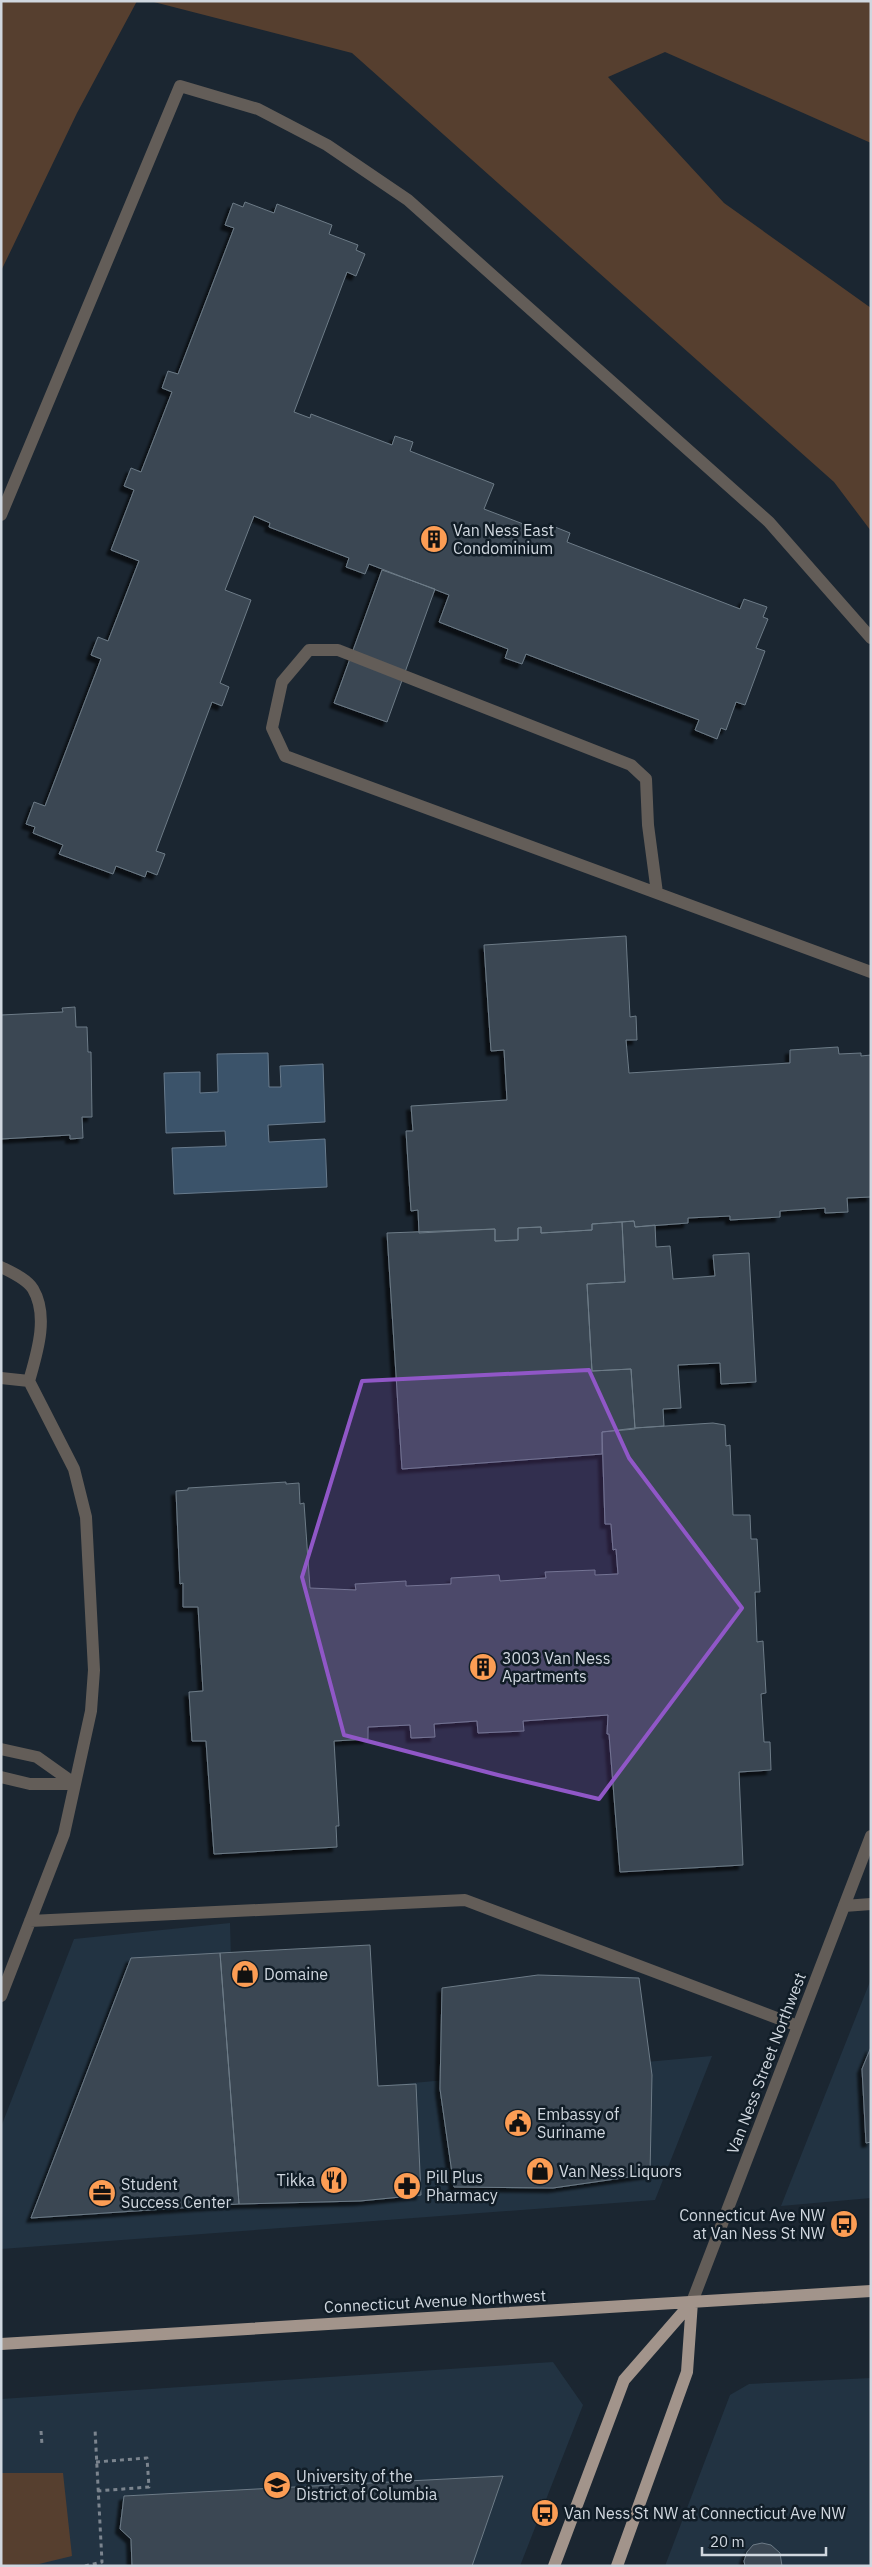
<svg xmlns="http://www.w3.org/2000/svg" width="872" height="2567" font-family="'IBM Plex Sans',sans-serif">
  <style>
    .built { fill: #223342 }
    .green { fill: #563f2f }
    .water { fill: #3b536a; stroke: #687b8d }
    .building { fill: #3a4752; stroke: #6d7b87; filter: url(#shadow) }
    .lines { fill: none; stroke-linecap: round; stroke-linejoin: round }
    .path { stroke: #7b848e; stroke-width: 3; stroke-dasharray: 4 4; stroke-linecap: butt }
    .minor { stroke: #635d58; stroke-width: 12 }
    .major { stroke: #a2948b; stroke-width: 12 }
    .marked { fill: #9057c7; fill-opacity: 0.2; stroke: #9057c7; stroke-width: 4; stroke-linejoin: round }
    .labels { text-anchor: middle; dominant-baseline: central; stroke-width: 5; stroke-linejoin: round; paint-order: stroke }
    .poi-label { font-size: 16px; fill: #d0d7df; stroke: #111d27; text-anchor: start }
    .street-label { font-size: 16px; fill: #d0d7df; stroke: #111d27 }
  </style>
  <defs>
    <filter id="shadow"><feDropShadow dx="-4.5" dy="4.5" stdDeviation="1" flood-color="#0009"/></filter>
  </defs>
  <rect width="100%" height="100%" fill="#1b2631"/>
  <!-- built -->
  <path class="built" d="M230,1923L235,2099L712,2056L655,2200L1,2249V2127L74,1939Z
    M871,1979V2198L781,2206Z
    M553,2362L583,2405L520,2566H1V2399Z
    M871,2378V2566H665L730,2395L749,2384Z"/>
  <!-- green -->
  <path class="green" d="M1,1H137L77,113L1,271Z
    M150,1H871V143L665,52L608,77L724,203L871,308V531L834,482L352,53Z
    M1,2473H63L72,2556L39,2564L1,2565Z"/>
  <!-- water -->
  <path class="water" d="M268,1053L269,1087H281L280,1066L323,1064L325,1122L268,1125L269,1142L325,1139L327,1187L174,1194L172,1148L226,1146L225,1131L166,1133L164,1073L200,1072V1093L218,1092L217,1054Z"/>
  <!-- building -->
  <path class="building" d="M245,202L274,213L277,204L332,225L329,234L358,245L356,250L365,254L356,276L347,272L294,412L310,418L311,414L392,445L395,436L413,442L410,451L494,484L484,509L552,535L555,527L570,533L567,542L740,609L744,599L767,607L763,617L768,619L756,648L765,651L745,705L736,702L726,730L721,728L717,739L695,730L699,720L526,654L522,664L505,658L508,649L439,622L449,595L369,564L365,574L346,567L349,558L269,527L270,523L254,516L225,590L251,600L220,683L229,687L222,706L212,702L156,851L165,854L157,875L147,871L145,877L116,866L113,874L59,854L63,845L33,833L35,827L26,824L34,802L45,806L101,659L91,655L98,637L108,641L139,561L111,550L134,490L124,486L131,468L141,472L172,392L162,388L168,371L178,374L234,228L225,225L233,203L243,207Z
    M382,570L435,589L387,722L334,703Z
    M626,936L630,1017L636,1016L637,1040H626L629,1073L790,1063V1050L838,1047L839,1054L861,1053V1056L871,1055V1197L847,1198L848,1212L825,1213V1208L780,1211V1217L730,1220V1216L688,1218V1223L635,1227L634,1221L592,1224V1230L541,1233V1227L518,1228V1240L495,1241V1229L419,1233L418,1210L411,1211L406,1131H413L411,1106L507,1100L504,1050L491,1051L484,945Z
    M75,1007L76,1027H87L88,1052H91L92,1117H82L83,1138L70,1139V1135L1,1139V1015L63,1012L62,1008Z
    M634,1221L635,1227L655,1225L656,1247L670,1246L673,1279L715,1276L713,1255L749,1253L756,1382L721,1384L720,1363L678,1365L681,1408L663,1409L664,1426L635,1428L631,1369L592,1371L587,1284L625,1282L622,1222Z
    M622,1222L625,1282L587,1284L592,1371L631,1369L635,1429L602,1432V1454L402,1469L387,1233L495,1229V1241L518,1240V1228L541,1227V1233L592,1230V1224Z
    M713,1423L725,1425L726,1446L730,1445L733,1515H750L751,1539H757L760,1592H755L757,1642L763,1641L766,1693L761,1694L764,1742H770L771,1770L739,1772L743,1865L620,1872L609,1734H607L608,1715L523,1721L524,1731L478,1733L477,1721L434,1724L435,1737L411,1738L410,1725L368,1727V1739L334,1741L339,1826H336L337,1847L214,1854L206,1741H192L189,1692L203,1691L198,1607H183V1583L180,1584L176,1491L188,1490V1488L286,1482V1484L299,1483L300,1504L304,1503L310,1588L356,1590L355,1584L406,1581V1586L451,1584V1578L499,1575L500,1581L546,1578L545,1572L595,1570V1575L618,1574L616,1549L613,1550L611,1524H605L602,1432L635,1428Z
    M370,1945L378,2086L416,2084L421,2195L360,2201L239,2204L220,1953Z
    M220,1953L239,2204L31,2218L131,1958Z
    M538,1975L639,1978L652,2075L650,2174L553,2188L454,2187L440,2089L442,1988Z
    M871,2047V2142L866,2143L862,2069Z
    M503,2476L472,2566H132L131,2539L120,2529L124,2496Z
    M762,2543L771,2545L780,2553L782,2566H745L744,2561L747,2552L753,2545Z"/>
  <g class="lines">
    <!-- path -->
    <path class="path" d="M41,2431L42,2445
      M96,2462L147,2458L149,2487L97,2491
      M85,2566L102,2562L95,2429"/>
    <!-- minor -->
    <path class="minor" d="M1,515L180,86L258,109L327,145L408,200L769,522L871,638
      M657,893L648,825L646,779L631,765L338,650H309L282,682L272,728L285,756L871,972
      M1,1267C11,1272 27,1279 33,1289C49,1316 37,1353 29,1381L74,1469L86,1517L94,1670L91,1711L64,1834L1,1996
      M1,1378L29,1381
      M1,1749L37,1757L75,1784
      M1,1777L30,1784H75
      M844,1906L871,1904
      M30,1921L465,1900L798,2026
      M692,2302L871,1836"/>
    <!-- major -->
    <path class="major" d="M1,2344L871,2291
      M554,2566L624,2380L692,2302
      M617,2566L687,2372L692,2302"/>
  </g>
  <!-- marked area -->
  <path class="marked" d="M589,1370L629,1458L742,1608L599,1799L498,1775L344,1735L302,1577L362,1381Z"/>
  <!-- icons -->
  <defs>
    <g id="building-disc" transform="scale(1.4375)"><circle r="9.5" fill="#fc9d54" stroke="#111d27"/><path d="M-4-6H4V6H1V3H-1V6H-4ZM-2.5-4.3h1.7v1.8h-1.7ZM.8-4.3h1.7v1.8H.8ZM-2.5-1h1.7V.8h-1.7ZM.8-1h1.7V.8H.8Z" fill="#111"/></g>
    <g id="shop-disc" transform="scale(1.4375)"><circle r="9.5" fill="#fc9d54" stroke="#111d27"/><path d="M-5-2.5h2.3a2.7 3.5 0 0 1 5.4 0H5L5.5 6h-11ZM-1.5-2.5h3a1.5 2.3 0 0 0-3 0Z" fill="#111"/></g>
    <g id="civic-disc" transform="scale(1.4375)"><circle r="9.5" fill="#fc9d54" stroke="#111d27"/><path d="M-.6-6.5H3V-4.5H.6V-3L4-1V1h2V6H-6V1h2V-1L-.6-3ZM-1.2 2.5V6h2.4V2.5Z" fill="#111"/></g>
    <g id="restaurant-disc" transform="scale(1.4375)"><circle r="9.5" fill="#fc9d54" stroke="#111d27"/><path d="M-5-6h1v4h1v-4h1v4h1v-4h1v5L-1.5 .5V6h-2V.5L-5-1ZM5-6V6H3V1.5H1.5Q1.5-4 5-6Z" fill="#111"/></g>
    <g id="pharmacy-disc" transform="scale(1.4375)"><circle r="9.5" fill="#fc9d54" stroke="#111d27"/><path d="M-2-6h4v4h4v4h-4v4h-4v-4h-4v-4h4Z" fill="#111"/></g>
    <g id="office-disc" transform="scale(1.4375)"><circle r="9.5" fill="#fc9d54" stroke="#111d27"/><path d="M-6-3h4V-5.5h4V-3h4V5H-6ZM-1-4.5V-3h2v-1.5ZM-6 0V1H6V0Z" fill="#111"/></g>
    <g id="bus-disc" transform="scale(1.4375)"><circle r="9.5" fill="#fc9d54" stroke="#111d27"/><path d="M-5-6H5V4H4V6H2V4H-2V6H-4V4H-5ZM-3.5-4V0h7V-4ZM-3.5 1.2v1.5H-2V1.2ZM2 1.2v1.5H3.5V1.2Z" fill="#111"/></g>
    <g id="university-disc" transform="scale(1.4375)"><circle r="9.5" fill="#fc9d54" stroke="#111d27"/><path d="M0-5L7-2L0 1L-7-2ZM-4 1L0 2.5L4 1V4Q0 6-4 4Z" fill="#111"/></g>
  </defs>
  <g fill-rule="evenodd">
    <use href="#building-disc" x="434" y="539"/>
    <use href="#building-disc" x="483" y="1667"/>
    <use href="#shop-disc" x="245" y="1974"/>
    <use href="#civic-disc" x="518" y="2123"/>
    <use href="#shop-disc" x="540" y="2171"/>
    <use href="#restaurant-disc" x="334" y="2180"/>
    <use href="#pharmacy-disc" x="407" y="2186"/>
    <use href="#office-disc" x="102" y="2193"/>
    <use href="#bus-disc" x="844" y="2224"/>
    <use href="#university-disc" x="277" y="2485"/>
    <use href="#bus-disc" x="545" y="2513"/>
  </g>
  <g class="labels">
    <!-- poi labels -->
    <g class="poi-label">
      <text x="453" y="530">Van Ness East<tspan x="453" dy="18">Condominium</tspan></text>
      <text x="502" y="1658">3003 Van Ness<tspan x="502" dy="18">Apartments</tspan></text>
      <text x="264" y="1974">Domaine</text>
      <text x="537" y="2114">Embassy of<tspan x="537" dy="18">Suriname</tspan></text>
      <text x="559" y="2171">Van Ness Liquors</text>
      <text x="426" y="2177">Pill Plus<tspan x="426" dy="18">Pharmacy</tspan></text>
      <text x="315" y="2180" text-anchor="end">Tikka</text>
      <text x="121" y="2184">Student<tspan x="121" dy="18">Success Center</tspan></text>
      <text x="825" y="2215" text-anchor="end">Connecticut Ave NW<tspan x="825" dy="18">at Van Ness St NW</tspan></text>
      <text x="296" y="2476">University of the<tspan x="296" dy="18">District of Columbia</tspan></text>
      <text x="564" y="2513">Van Ness St NW at Connecticut Ave NW</text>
    </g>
    <!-- street labels -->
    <g class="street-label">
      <text transform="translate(766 2063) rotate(-69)">Van Ness Street Northwest</text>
      <text transform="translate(435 2301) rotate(-3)">Connecticut Avenue Northwest</text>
    </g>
  </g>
  <!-- border -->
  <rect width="872" height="2567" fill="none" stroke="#d0d7df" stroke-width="5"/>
  <!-- scale -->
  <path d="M702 2547v8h124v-8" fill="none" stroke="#d0d7df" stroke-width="2.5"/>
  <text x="710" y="2547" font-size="15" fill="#d0d7df" stroke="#111d27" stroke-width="4" paint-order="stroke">20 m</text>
</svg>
